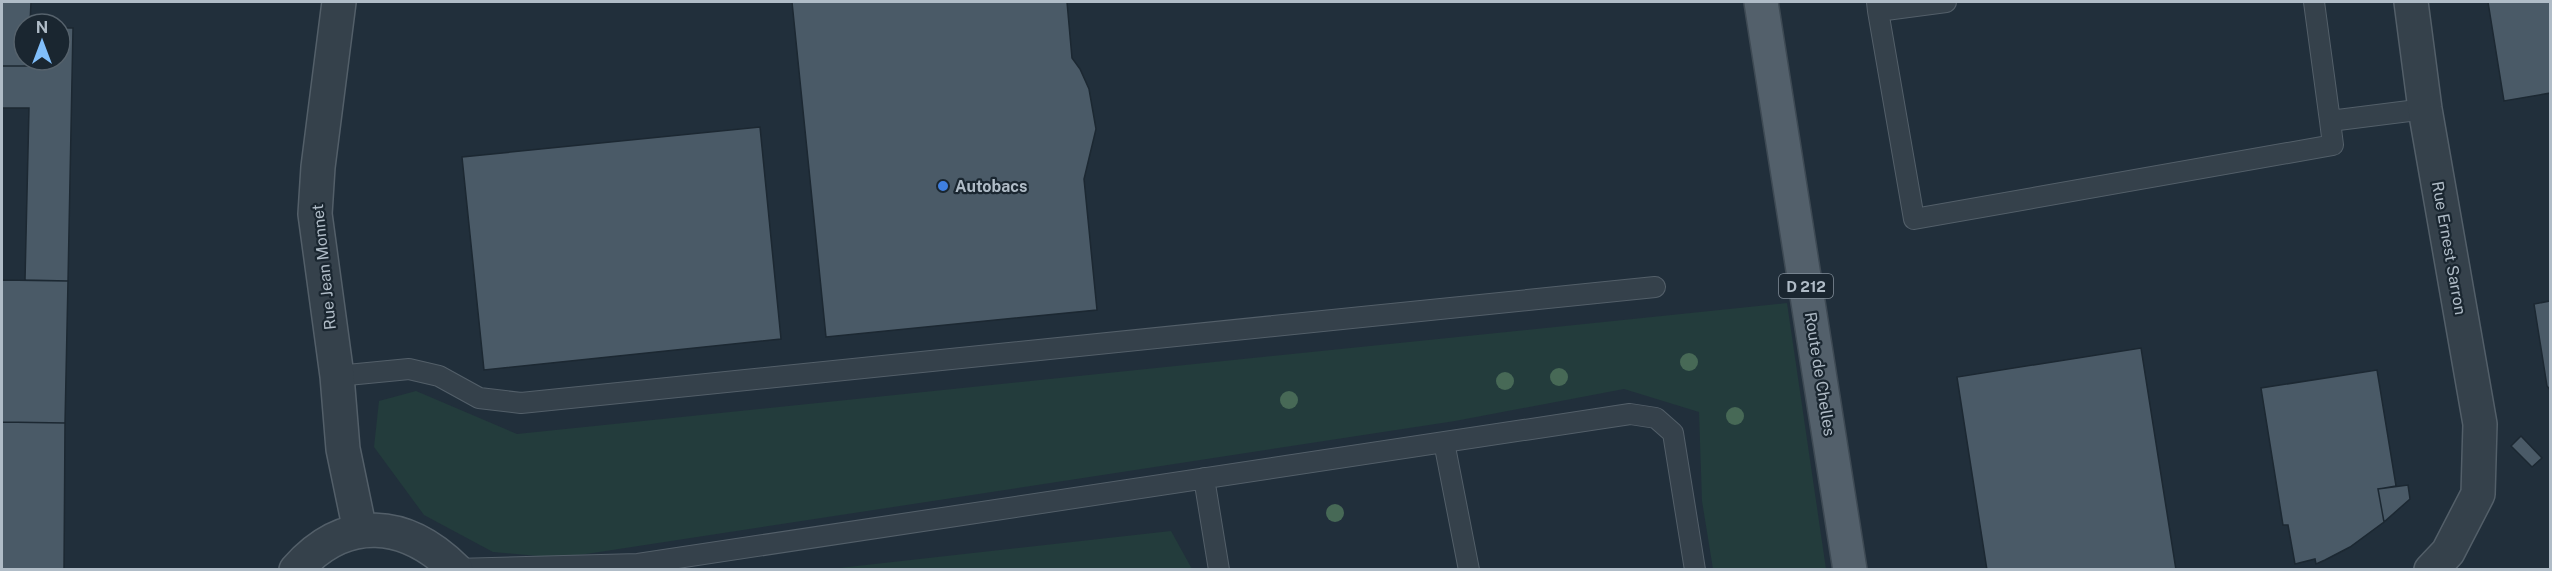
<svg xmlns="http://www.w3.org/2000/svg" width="2552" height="571" font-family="'Public Sans',sans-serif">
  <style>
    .green { fill: #233c3c }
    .building { fill: #4a5a67; stroke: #1c2832; stroke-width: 1.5 }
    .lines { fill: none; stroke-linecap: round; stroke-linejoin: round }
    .service-casing { stroke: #535f69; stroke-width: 22 }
    .minor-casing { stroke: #535f69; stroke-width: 36 }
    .primary-casing { stroke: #3e4a54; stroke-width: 36 }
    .service { stroke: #35414b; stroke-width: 20 }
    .minor { stroke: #35414b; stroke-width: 33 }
    .primary { stroke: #53606b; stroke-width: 33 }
    .tree { fill: #476956 }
    .shop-dot { fill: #3f7fe0; stroke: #1a2630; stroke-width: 2 }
    .labels { text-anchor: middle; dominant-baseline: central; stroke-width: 4.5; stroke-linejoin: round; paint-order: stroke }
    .shield { fill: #1a2630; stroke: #838f9a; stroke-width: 1.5 }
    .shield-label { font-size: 15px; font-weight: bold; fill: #b0bcc7 }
    .poi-label { font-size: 16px; font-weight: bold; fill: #b0bcc7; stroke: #1a2630; text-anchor: start }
    .street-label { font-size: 16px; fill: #b0bcc7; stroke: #1a2630 }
  </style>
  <rect width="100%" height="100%" fill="#212f3b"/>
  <!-- green -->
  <path class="green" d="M1787,303L1826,569H1713L1702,501L1699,412L1624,389L1455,421L560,558L493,552L424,515L374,447L379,401L416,391L517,434Z
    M1171,531L1192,569H830Z"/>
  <!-- building -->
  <path class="building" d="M2,2H31L30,24H24V60H30V66H2Z
    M792,2H1067L1072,58L1080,69L1089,89L1096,129L1084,179L1097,310L826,337Z
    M2488,2H2550V93L2504,101Z
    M60,28H73L68,281L25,280L29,108H2V66H30V60H60Z
    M760,127L781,339L484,370L462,157Z
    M2,280L68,281L65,423L2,422Z
    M2550,301V390L2547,386L2534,304Z
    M2141,348L2176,570H1987L1957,377Z
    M2377,370L2396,486L2378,489L2384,522L2350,547L2325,560L2316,564L2315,559L2295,564L2288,525H2283L2261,388Z
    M2,422L65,423L64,570H2Z
    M2521,436L2542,458L2532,467L2511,446Z
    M2408,485L2410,499L2384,522L2378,489Z"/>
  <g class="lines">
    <!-- service casing -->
    <g class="service-casing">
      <path id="service" d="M1877,2L1878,11L1946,2
        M2314,2L2330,121
        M1878,11L1914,219L2333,145L2330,121L2425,109
        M337,376L409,369L439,376L479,398L521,403L1655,287
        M1444,442L1469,570
        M1204,478L1219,570
        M455,569L638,564L1630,414L1656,418L1673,433L1695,570"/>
    </g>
    <!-- minor casing -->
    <g class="minor-casing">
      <path id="minor" d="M339,2L318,167L315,214L337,376L343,449L360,531
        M2411,2L2425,109L2480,424L2478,494L2448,552L2431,570
        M296,570C345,514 406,520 456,570"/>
    </g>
    <!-- primary casing -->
    <g class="primary-casing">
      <path id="primary" d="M1761,2L1850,570"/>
    </g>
    <!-- service -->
    <use href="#service" class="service"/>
    <!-- minor -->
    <use href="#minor" class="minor"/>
    <!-- primary -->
    <use href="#primary" class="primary"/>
  </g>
  <!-- trees -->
  <g class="tree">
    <circle cx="1689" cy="362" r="9"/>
    <circle cx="1559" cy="377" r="9"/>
    <circle cx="1505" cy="381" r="9"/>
    <circle cx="1289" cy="400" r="9"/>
    <circle cx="1735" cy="416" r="9"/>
    <circle cx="1335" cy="513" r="9"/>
  </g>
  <!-- markers -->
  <circle class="shop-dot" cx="943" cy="186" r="6"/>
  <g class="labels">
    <!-- shield labels -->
    <rect class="shield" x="1779" y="274" width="54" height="24" rx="4.5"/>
    <g class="shield-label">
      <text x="1806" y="286">D 212</text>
    </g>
    <!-- poi labels -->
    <g class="poi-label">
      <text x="955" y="186">Autobacs</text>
    </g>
    <!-- street labels -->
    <g class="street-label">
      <text transform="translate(2449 248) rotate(80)">Rue Ernest Sarron</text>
      <text transform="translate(324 267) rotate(-96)">Rue Jean Monnet</text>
      <text transform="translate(1820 374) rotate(81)">Route de Chelles</text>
    </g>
  </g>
  <!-- border -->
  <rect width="2552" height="571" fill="none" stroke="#b0bcc7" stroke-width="6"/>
  <!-- north arrow -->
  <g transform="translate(42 42)"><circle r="28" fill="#1a2630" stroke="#56626c" stroke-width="1.5"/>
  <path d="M0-4.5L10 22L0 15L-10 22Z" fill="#81bffb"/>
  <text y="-9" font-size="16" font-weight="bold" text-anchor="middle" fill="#b0bcc7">N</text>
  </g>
</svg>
